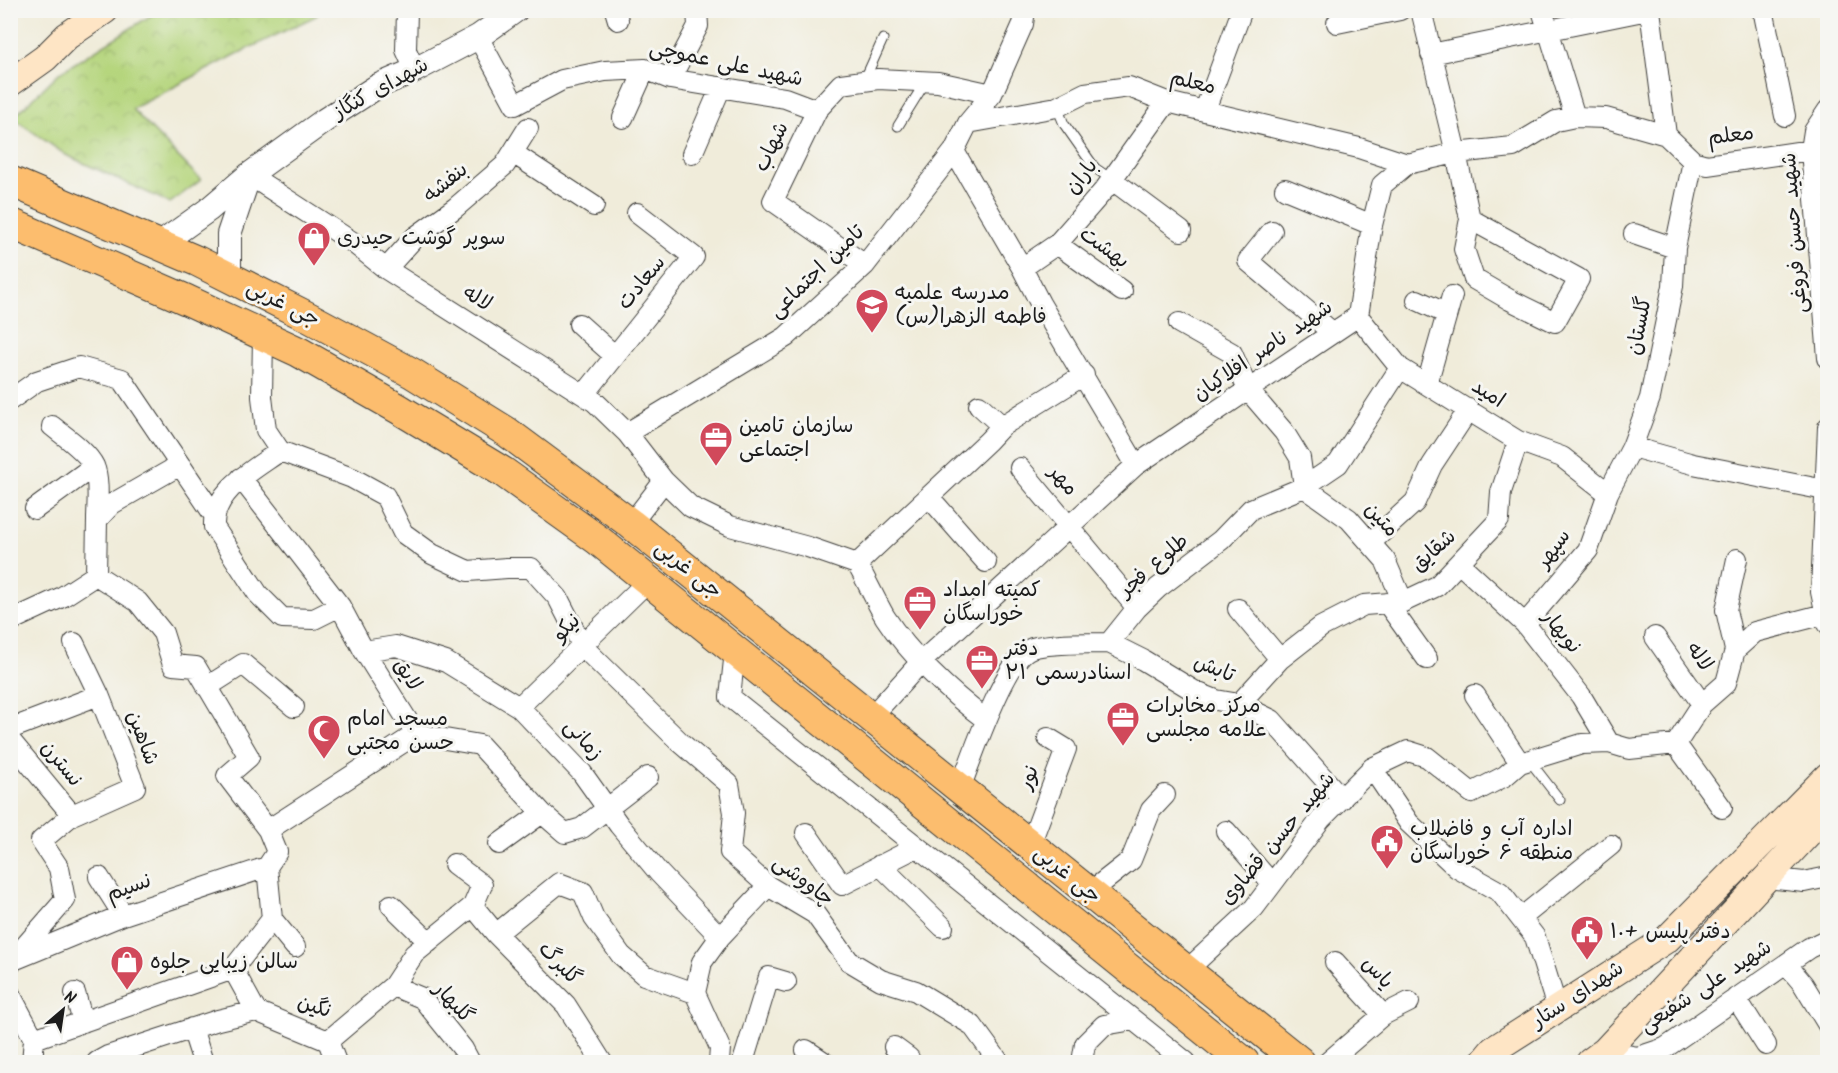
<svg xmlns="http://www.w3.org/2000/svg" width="1838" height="1073" font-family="Kalam,'Playpen Sans Arabic',sans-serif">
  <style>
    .park { fill: url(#park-crowns); stroke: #68784c; stroke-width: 1.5 }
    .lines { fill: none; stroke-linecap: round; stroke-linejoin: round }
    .service-casing { stroke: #3c3b38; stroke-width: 11 }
    .minor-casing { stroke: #3c3b38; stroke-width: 22 }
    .tertiary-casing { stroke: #3c3b38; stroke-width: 26 }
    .secondary-casing { stroke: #3c3b38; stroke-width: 29 }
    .primary-casing { stroke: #3c3b38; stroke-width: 32 }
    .service { stroke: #fff; stroke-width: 9 }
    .minor { stroke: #fff; stroke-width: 20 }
    .tertiary { stroke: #fff; stroke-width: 24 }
    .secondary { stroke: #fee5c5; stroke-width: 27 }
    .primary { stroke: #fcbd6e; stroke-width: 30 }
    .labels { text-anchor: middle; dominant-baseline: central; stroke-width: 6; stroke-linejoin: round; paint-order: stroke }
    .street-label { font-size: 21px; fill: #1c1c1c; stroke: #f6f6f2 }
    .poi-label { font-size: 21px; fill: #1c1c1c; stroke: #f6f6f2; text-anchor: start }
  </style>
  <defs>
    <pattern id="park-crowns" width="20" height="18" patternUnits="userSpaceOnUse" patternTransform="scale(1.5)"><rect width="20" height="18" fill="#b5d57d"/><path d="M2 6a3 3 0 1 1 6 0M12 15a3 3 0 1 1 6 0" fill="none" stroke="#9bb66b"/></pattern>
  </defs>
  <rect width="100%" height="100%" fill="#f6f6f2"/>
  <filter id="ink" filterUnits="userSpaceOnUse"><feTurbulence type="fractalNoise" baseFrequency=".0167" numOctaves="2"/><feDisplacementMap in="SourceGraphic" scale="12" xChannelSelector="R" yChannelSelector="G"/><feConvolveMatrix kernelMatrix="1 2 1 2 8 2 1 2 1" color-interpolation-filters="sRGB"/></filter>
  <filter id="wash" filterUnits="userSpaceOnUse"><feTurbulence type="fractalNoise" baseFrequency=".008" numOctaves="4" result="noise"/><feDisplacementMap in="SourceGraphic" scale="24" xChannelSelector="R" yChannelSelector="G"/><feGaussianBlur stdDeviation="1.35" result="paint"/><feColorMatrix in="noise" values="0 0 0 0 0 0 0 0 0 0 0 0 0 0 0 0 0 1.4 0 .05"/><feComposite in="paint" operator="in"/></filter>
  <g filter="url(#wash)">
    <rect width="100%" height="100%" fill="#f0ecda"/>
    <!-- park -->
    <path class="park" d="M158,11H320L316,16L235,55L132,109L201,180L170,203L66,155L13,118L59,73Z"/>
  </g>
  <g filter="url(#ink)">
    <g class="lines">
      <!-- service casing -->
      <g class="service-casing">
        <path id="service" d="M864,81L883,39
          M1057,107L1064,124L1095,168L1111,179
          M898,126L926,81
          M1529,760L1560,800"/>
      </g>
      <!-- minor casing -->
      <g class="minor-casing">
        <path id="minor" d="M407,10L406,50L415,70
          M615,10L618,20
          M1421,10L1456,153L1470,219L1464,249L1474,279L1510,300L1555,322L1579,279L1470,219
          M1542,10L1575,117
          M1650,10L1666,135
          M1761,10L1764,14L1785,116
          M1337,23L1400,10
          M478,37L515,105L562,80L605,71L645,69L670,79L785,98L817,110L841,84L878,79L938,82L992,94
          M1431,54L1648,10
          M670,79L698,26L697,10
          M817,110L773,201L865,265
          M1205,110L1242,10
          M1828,110L1814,131L1811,150L1828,358
          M623,118L645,69
          M968,123L1057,107L1085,93L1129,87L1167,102L1359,148L1407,164
          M954,151L1022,268L1040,303L1136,465
          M513,153L594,206
          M692,154L721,87
          M249,175L351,241L386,269L595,402L627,433L664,481L691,507L730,526L808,547L857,564C867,581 875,600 885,617C909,654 950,693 985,719
          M1111,179L1181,231
          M1285,189L1372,225
          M1272,231L1248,261L1333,333
          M1634,234L1675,248
          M1057,244L1122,291
          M1022,268L1057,244L1105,189L1167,102
          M386,269L415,237L455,208L505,165L528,128
          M1417,300L1447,314
          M1358,316L1400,368L1518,441L1562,457L1608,493
          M1179,323L1232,353L1248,390L1284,432L1300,458L1304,487L1349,519L1385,560L1403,602
          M579,324L615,356
          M263,335L262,397L266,430L280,451L352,478L385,496L403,533L432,554L468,571L507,568H531L558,598L583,647L680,742L729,784L734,813L730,852L768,886L815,914L849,961L881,980L916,991L972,1025L999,1062
          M1427,384L1452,296
          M584,395L694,257L637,213
          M10,400L37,381L79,367L122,379L214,515
          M979,405L1002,426
          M52,426C64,436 87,451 94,466C100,480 97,505 97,520
          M1828,427L1821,592L1828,624
          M627,433L786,337L865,265L954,151L968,123L992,94L1023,24L1025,10
          M1632,447L1693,464L1825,490
          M280,451C255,469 212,491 214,527L258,594L282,618L314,619L340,606
          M1020,468L1137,608
          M241,478L340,606L364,651L416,734L480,745L542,813L565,833L582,828L648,777
          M929,497L986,562
          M35,509L94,466
          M631,524L664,481
          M1370,543L1415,502L1432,465L1469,409
          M857,564L988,441L1002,426L1084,375
          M1460,564L1525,624L1581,696L1609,743
          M96,575L138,602L163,633L173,665L196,667L249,757L227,776L268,830L277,852L267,867
          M1387,603L1427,659
          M1238,609L1280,659
          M10,621L62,597L96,575L97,520L112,504L180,465
          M1525,624L1588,550L1608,493L1632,447L1650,398L1673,286L1675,248L1693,161
          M1655,637L1702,704
          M1109,643L1143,660L1196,692L1216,700L1239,704L1272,720L1342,799
          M1735,650L1726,610L1737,559
          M364,651L396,646L446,662L519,707L582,773L619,825L659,873L720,937
          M735,651L730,697L1186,1062
          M207,687L243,664L294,707
          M1475,695L1520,763
          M1239,704L1280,659L1321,627L1364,605L1403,602L1437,586L1499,520L1501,492L1518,441
          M519,707L648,581
          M871,717L921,662L1136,465L1358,316L1372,225L1382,185L1407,164L1456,153L1513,147L1556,121L1575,117L1606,118L1666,135L1693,161L1707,165L1811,150
          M10,729L99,695
          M10,740L72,815L41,841L59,868L65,900L12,961L10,965
          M1676,744L1722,808
          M1372,768L1409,823L1457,868L1500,892L1535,937L1557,1008
          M960,789C970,762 1006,656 1032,648C1053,642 1087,644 1109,643L1137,608L1158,588L1221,540L1251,509L1304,487L1338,464L1400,368
          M72,815L135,787L99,695L74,643
          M268,830L416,734
          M1226,831L1272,884
          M806,833L842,885L917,847
          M499,844L542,813
          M1030,845L1066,749L1048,738
          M880,865L943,927
          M99,877L123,915
          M1766,878L1804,882L1828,877
          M1089,893L1131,860L1151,810L1165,795
          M391,905L429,942
          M473,906L496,934L566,1005L602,1062
          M1521,918L1611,845
          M272,919L295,947
          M496,934L559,883L583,892L594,918L621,955L644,975L695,993
          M16,959L123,915L267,867
          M1786,964L1803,984L1828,1025
          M1186,971L1254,908L1321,819L1372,768L1408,751L1427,757L1472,793L1505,776L1520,763L1582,744L1609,743L1629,749L1676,744L1702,704L1726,683L1735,650L1755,632L1825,614
          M393,986L422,998L463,1049L470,1062
          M75,993L83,1022
          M10,994L34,1039L32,1062
          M1736,998L1766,1045
          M256,1011L233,969L272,919L267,867
          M1383,1015L1409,1002
          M192,1028L203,1062
          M34,1039L233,969
          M328,1041L336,1062
          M894,1047L909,1058L907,1062
          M806,1050L824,1062
          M1605,1051L1638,1057L1665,1048L1809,948L1828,939
          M97,1062L108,1056L218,1020L256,1011L328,1041L393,986L414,954L473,906L482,885L454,864
          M719,1062L720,1048L695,993L702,962L720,937L768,886
          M743,1062L769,977L786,982
          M1082,1062L1085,1044L1104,1025L1133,1020
          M1328,1062L1383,1015L1335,962"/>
      </g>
      <!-- tertiary casing -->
      <g class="tertiary-casing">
        <path id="tertiary" d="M159,245L208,210L249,175L325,120L378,86L415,70L478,37L516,10
          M229,277V234L249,175"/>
      </g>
      <!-- secondary casing -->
      <g class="secondary-casing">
        <path id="secondary" d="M10,83L45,58L67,36L105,10
          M1483,1062L1493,1050L1667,939L1828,776
          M1590,1062L1605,1051L1828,812"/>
      </g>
      <!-- primary casing -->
      <g class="primary-casing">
        <path id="primary" d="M10,181L197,261L310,318L412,373L507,432L631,524L1300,1062
          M10,223L187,300L299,352L399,409L503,472L598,540L1244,1062"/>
      </g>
      <!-- service -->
      <use href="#service" class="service"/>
      <!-- minor -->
      <use href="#minor" class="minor"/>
      <!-- tertiary -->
      <use href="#tertiary" class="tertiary"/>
      <!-- secondary -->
      <use href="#secondary" class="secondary"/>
      <!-- primary -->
      <use href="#primary" class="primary"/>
    </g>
  </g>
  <!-- icons -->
  <defs>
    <g id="shop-pin" transform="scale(1.725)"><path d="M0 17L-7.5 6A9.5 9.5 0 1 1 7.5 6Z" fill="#d1495b" stroke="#f6f6f2"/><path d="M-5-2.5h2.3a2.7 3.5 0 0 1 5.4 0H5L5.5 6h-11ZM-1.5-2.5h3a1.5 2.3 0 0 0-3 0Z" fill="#fff"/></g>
    <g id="school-pin" transform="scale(1.725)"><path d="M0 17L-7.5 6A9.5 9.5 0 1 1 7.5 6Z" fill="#d1495b" stroke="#f6f6f2"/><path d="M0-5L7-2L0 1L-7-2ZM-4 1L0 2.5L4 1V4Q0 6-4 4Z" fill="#fff"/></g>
    <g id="office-pin" transform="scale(1.725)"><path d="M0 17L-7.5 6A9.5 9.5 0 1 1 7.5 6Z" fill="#d1495b" stroke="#f6f6f2"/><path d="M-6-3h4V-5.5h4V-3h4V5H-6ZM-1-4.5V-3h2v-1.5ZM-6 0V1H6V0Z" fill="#fff"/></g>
    <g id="mosque-pin" transform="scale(1.725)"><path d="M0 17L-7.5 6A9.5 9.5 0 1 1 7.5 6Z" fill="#d1495b" stroke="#f6f6f2"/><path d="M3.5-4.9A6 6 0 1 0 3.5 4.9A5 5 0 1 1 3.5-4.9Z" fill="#fff"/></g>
    <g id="civic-pin" transform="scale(1.725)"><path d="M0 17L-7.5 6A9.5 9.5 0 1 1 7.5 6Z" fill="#d1495b" stroke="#f6f6f2"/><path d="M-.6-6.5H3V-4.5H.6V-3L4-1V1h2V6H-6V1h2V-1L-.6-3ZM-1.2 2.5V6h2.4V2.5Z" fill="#fff"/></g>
  </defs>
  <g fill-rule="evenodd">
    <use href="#shop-pin" x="314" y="238"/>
    <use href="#school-pin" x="872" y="305"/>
    <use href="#office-pin" x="716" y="438"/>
    <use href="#office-pin" x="920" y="602"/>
    <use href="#office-pin" x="982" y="661"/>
    <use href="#office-pin" x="1123" y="718"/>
    <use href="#mosque-pin" x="324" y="731"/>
    <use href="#civic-pin" x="1387" y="841"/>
    <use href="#civic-pin" x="1587" y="932"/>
    <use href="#shop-pin" x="127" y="962"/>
  </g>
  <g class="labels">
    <!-- street labels -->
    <g class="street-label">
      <text transform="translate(726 64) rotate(12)">شهید علی عموچی</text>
      <text transform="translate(1193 83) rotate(14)">معلم</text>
      <text transform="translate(381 89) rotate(-29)">شهدای کنگاز</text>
      <text transform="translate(1731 136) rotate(-6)">معلم</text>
      <text transform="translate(772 147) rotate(-64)">شهاب</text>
      <text transform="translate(1082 177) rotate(-52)">باران</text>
      <text transform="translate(446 183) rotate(-39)">بنفشه</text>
      <text transform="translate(1795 233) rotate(-94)">شهید حسن فروغی</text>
      <text transform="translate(1104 248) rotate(36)">بهشت</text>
      <text transform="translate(817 272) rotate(-44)">تامین اجتماعی</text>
      <text transform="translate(642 283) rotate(-51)">سعادت</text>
      <text transform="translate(477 299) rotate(32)">لاله</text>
      <text transform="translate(283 304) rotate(27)">جی غربی</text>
      <text transform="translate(1640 326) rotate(-79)">گلستان</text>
      <text transform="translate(1263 351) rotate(-34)">شهید ناصر افلاکیان</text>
      <text transform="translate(1488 394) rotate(33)">امید</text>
      <text transform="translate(1063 481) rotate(49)">مهر</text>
      <text transform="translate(1381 520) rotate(47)">متین</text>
      <text transform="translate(1554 549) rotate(-54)">سپهر</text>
      <text transform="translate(1434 551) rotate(-42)">شقایق</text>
      <text transform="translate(1154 566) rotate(-41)">طلوع فجر</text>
      <text transform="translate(688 570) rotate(39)">جی غربی</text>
      <text transform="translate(567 628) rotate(-45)">نیکو</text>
      <text transform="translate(1561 632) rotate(51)">نوبهار</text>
      <text transform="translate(1699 657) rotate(55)">لاله</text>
      <text transform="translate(1214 669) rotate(22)">تابش</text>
      <text transform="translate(407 675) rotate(58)">لایق</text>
      <text transform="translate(142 738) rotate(69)">شاهین</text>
      <text transform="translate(583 740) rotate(48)">زمانی</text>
      <text transform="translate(61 764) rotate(51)">نسترن</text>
      <text transform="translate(1029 778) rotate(-69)">نور</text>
      <text transform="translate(1278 839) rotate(-50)">شهید حسن قضاوی</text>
      <text transform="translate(1067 875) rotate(39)">جی غربی</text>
      <text transform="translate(803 881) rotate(37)">چاووشی</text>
      <text transform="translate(129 888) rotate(-20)">نسیم</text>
      <text transform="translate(559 964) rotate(46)">گلبرگ</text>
      <text transform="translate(1377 973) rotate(47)">یاس</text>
      <text transform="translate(1706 987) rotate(-33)">شهید علی شفیعی</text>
      <text transform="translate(1578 995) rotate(-33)">شهدای ستار</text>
      <text transform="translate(453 1003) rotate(47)">گلبهار</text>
      <text transform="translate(314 1007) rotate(18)">نگین</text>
    </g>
    <!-- poi labels -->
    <g class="poi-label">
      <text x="337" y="238">سوپر گوشت حیدری</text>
      <text x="895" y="293">مدرسه علمیه<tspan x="895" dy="24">فاطمه الزهرا(س)</tspan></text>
      <text x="739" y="426">سازمان تامین<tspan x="739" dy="24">اجتماعی</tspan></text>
      <text x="943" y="590">کمیته امداد<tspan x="943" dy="24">خوراسگان</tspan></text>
      <text x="1005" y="649">دفتر<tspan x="1005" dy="24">اسنادرسمی ۲۱</tspan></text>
      <text x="1146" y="706">مرکز مخابرات<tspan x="1146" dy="24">علامه مجلسی</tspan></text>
      <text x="347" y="719">مسجد امام<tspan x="347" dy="24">حسن مجتبی</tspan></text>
      <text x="1410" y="829">اداره آب و فاضلاب<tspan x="1410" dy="24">منطقه ۶ خوراسگان</tspan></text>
      <text x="1610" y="932">دفتر پلیس +۱۰</text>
      <text x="150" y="962">سالن زیبایی جلوه</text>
    </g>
  </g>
  <!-- margin -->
  <rect width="1838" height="1073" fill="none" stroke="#f6f6f2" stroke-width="36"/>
  <!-- north arrow -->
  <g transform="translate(63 1010) rotate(29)" stroke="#f6f6f2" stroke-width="4.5" paint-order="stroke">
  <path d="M0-4.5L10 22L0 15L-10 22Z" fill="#1c1c1c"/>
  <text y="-9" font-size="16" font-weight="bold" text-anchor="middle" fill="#1c1c1c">N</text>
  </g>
</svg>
